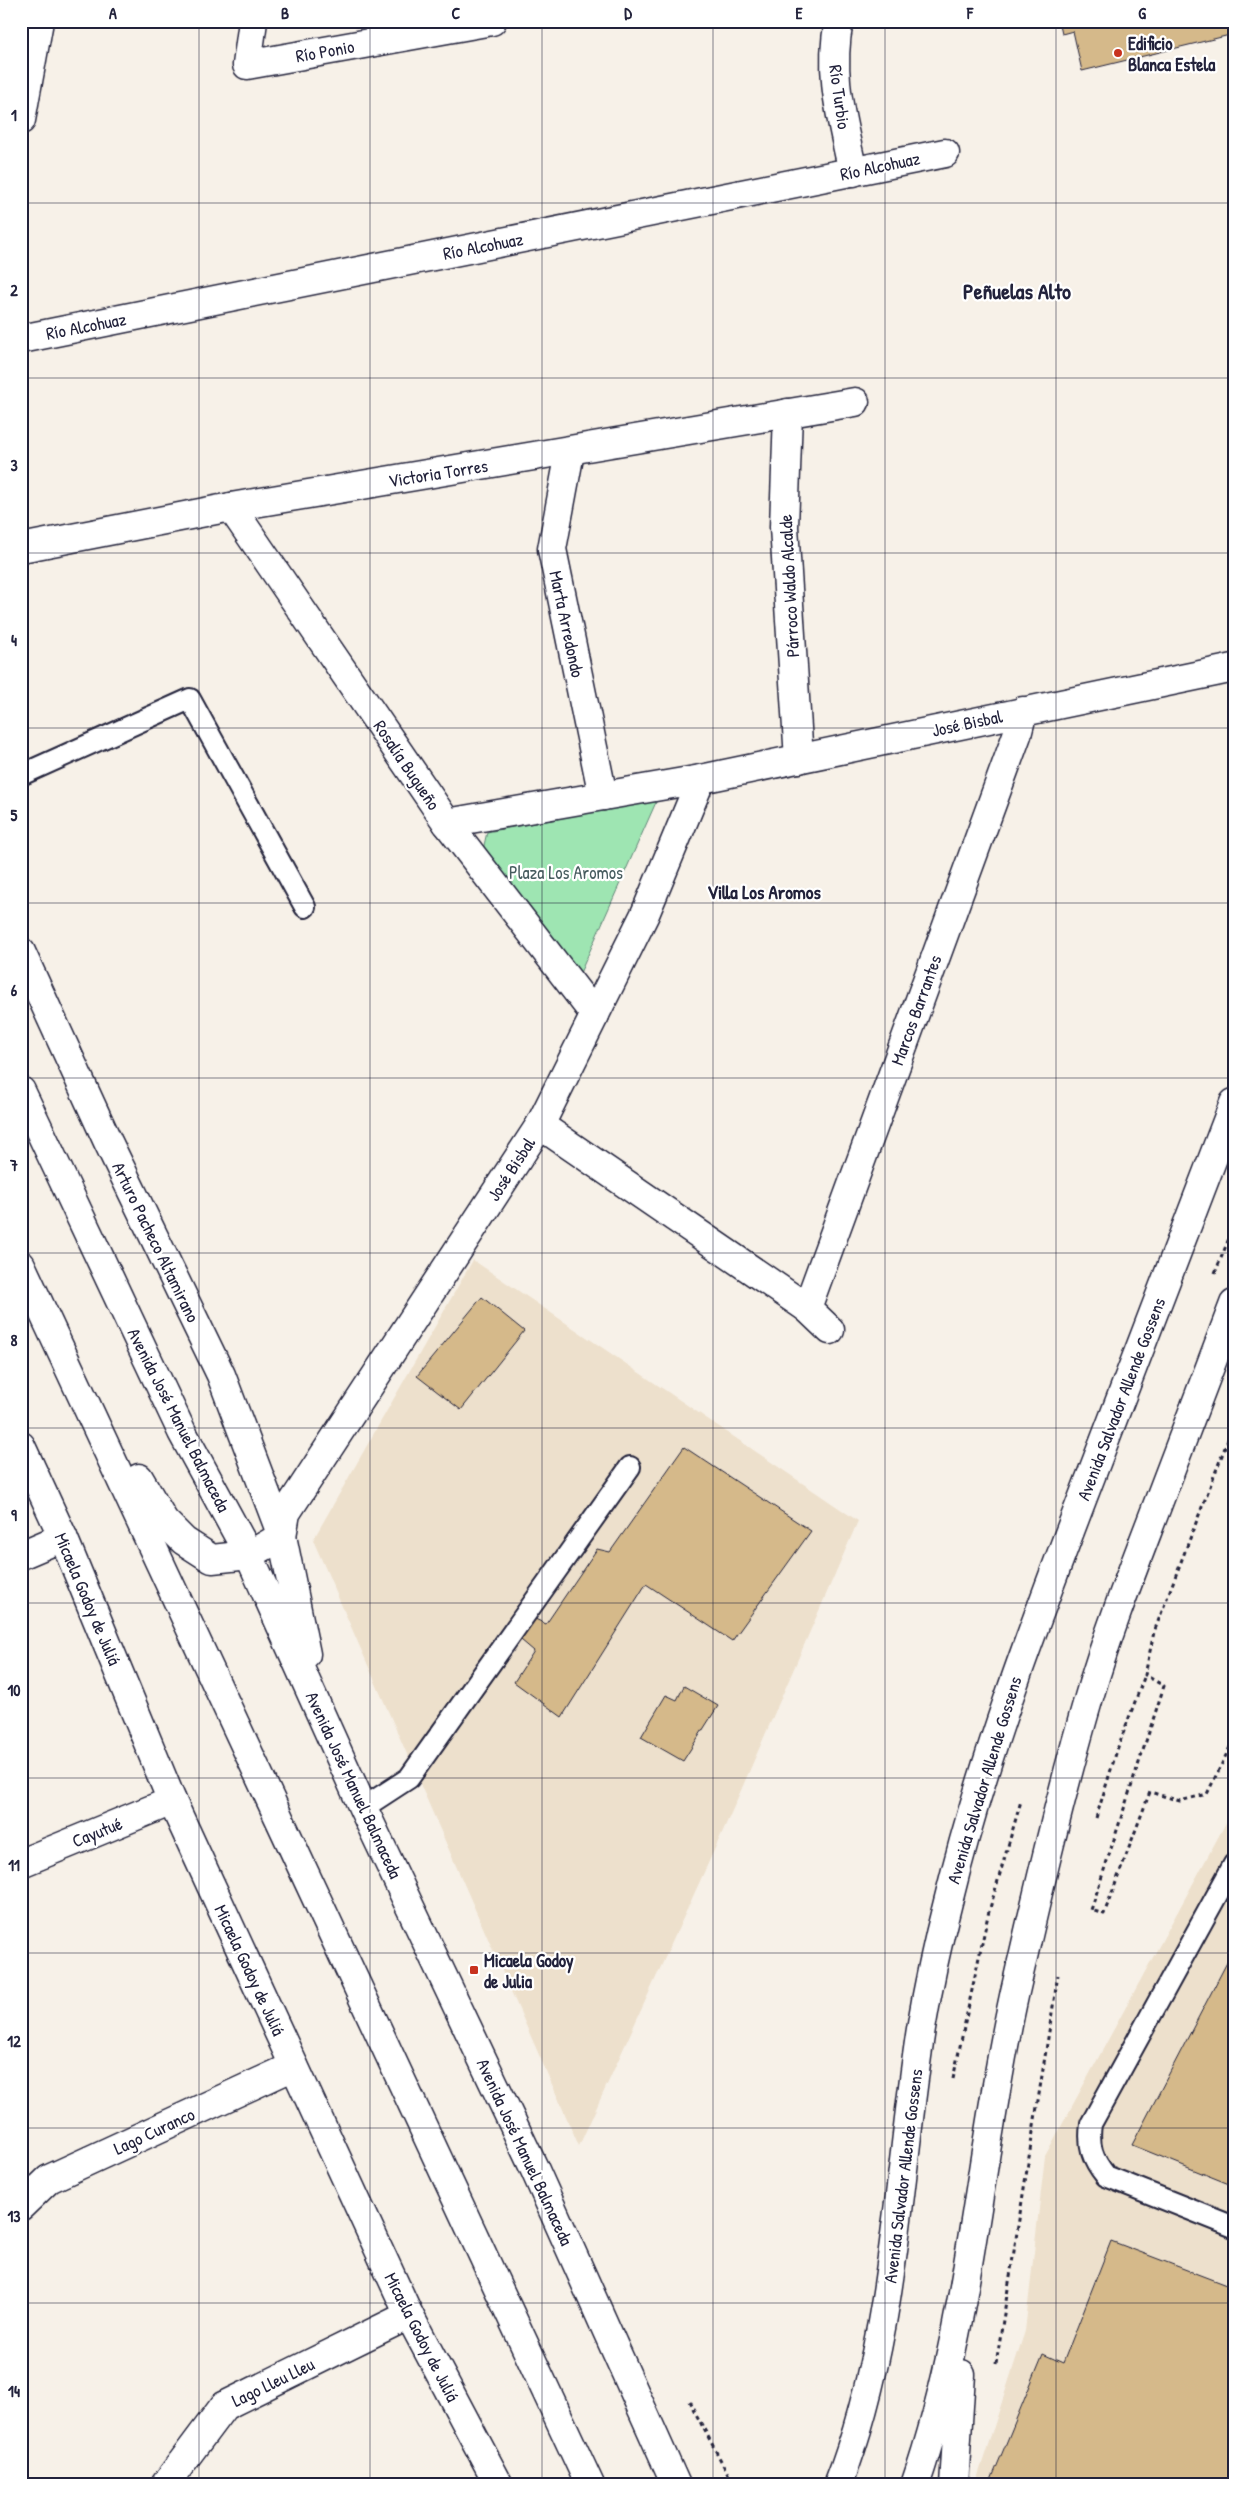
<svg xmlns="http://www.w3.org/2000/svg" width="1255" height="2506" font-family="'Patrick Hand',sans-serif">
<rect width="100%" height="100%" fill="#f7f1e8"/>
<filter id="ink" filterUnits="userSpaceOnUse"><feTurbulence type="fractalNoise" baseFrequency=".02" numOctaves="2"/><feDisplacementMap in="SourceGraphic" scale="10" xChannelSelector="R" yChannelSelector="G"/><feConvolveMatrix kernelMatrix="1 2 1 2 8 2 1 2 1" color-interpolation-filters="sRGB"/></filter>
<g filter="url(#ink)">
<g fill="#ede0cc">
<polygon points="473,1260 858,1521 732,1811 579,2146 313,1540"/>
<polygon points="1234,1808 1234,2485 975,2485 1025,2331 1045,2156"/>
</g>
<polygon fill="#9ee5b2" stroke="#608476" points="657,800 580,973 482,854 487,832"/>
<g fill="#d5b98a" stroke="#22223b">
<polygon points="1059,21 1234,21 1234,34 1082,71 1073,31 1062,34"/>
<polygon points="482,1297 524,1331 461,1410 417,1376"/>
<polygon points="684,1447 811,1531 732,1641 646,1584 562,1717 514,1682 534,1651 521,1640 533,1618 546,1624 597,1549 610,1552"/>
<polygon points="684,1686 718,1706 683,1761 641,1737 666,1695 677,1700"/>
<polygon points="1234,1949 1234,2186 1132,2145"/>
<polygon points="1111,2241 1234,2288 1234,2485 989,2485 1043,2354 1063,2363"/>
</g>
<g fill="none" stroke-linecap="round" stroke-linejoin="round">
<defs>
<g id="lane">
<polyline points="21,775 190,699 305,907"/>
<polyline points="363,1808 409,1778 630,1467"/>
<path d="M1234,1864l-143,260c-3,22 1,35 15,52l128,51"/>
</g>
<g id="street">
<polyline points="253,21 247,65 492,21"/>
<path d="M839,21c-11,54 3,99 14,151"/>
<polyline points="21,120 39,21"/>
<polyline points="21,339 945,153"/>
<polyline points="788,413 784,527 799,759"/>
<polyline points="570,452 552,549 603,796"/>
<polyline points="231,507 447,823 595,1015"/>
<polyline points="21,548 231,507 855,402"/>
<polyline points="447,823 701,779 1234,668"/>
<polyline points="540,1125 807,1308 830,1330"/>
<polyline points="807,1308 1017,735 1023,711"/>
<polyline points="21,1446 63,1537 172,1801 409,2315 499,2485"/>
<polyline points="282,1536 286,1513 540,1125 645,914 701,779"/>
<polyline points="21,1555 63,1537"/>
<polyline points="21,1863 172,1801"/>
<polyline points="21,2206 49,2179 294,2066"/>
<polyline points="165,2485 224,2406 409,2315"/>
</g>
<polyline id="secondary" points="21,952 108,1142 221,1375 282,1536"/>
<g id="primary">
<polyline points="21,1091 182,1432 249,1555 363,1808 534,2168 676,2485"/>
<polyline points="21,1265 590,2485"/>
<polyline points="139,1478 164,1521 184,1541 212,1559 249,1555 282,1536 306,1654"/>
<path d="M838,2485c57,-146 59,-303 83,-456 7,-42 16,-85 27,-127 34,-141 86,-277 138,-413 49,-128 98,-257 148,-386"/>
<path d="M915,2485c55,-158 63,-326 99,-489 23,-100 46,-200 75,-299 19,-65 44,-128 68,-191 26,-67 51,-135 77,-202"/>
<polyline points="954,2485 961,2374"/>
</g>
</defs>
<use href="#lane" stroke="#22223b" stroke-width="24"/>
<use href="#street" stroke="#22223b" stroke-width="31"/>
<use href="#secondary" stroke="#22223b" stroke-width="31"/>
<use href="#primary" stroke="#22223b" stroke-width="31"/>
<g stroke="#22223b" stroke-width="3" stroke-dasharray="4 4" stroke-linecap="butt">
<polyline points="1215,1273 1234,1226"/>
<polyline points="1234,1424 1154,1632 1145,1675 1164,1686 1091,1910 1104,1914 1150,1792 1180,1801 1207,1794 1234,1739"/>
<polyline points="1096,1818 1118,1747 1145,1675"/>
<polyline points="953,2079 988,1915 1021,1801"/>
<polyline points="996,2364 1058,1975"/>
<polyline points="689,2401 734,2485"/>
</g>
<use href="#lane" stroke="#fff" stroke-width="20"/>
<use href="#street" stroke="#fff" stroke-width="28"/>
<use href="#secondary" stroke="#fff" stroke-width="28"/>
<use href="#primary" stroke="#fff" stroke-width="28"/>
</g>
</g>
<path fill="none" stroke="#22223b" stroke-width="1" stroke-opacity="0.55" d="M199,21v2464M370,21v2464M542,21v2464M713,21v2464M885,21v2464M1056,21v2464M21,203h1213M21,378h1213M21,553h1213M21,728h1213M21,903h1213M21,1078h1213M21,1253h1213M21,1428h1213M21,1603h1213M21,1778h1213M21,1953h1213M21,2128h1213M21,2303h1213"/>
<g fill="#c8321e" stroke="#fff" stroke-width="2">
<circle cx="1118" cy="53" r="5"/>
<rect x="469" y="1965" width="10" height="10" rx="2.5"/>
</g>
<g text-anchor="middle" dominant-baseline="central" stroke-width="4.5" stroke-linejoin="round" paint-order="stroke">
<g font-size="18" font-weight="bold" fill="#22223b" stroke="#fff" text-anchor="start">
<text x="1128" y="43">Edificio<tspan x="1128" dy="21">Blanca Estela</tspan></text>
<text x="484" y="1960">Micaela Godoy<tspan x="484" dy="21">de Julia</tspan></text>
</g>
<g font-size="18" fill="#22223b" stroke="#fff">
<text transform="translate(325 51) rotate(-10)">Río Ponio</text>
<text transform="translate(840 97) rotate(82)">Río Turbio</text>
<text transform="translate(880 166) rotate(-12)">Río Alcohuaz</text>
<text transform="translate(483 246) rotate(-11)">Río Alcohuaz</text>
<text transform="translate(86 326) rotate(-11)">Río Alcohuaz</text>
<text transform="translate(438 473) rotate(-9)">Victoria Torres</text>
<text transform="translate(789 586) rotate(-93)">Párroco Waldo Alcalde</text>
<text transform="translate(567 624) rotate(78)">Marta Arredondo</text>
<text transform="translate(967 723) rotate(-12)">José Bisbal</text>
<text transform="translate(407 765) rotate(56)">Rosalía Bugueño</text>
<text transform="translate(916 1010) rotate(-70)">Marcos Barrantes</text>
<text transform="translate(511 1169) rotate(-57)">José Bisbal</text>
<text transform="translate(156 1242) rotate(64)">Arturo Pacheco Altamirano</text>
<text transform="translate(1121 1399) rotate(-69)">Avenida Salvador Allende Gossens</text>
<text transform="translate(179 1420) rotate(63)">Avenida José Manuel Balmaceda</text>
<text transform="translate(88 1599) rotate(67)">Micaela Godoy de Juliá</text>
<text transform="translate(984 1780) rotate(-73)">Avenida Salvador Allende Gossens</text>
<text transform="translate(354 1785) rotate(65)">Avenida José Manuel Balmaceda</text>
<text transform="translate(97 1832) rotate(-22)">Cayutué</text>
<text transform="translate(250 1970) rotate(65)">Micaela Godoy de Juliá</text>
<text transform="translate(154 2131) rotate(-25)">Lago Curanco</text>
<text transform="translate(525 2152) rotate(65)">Avenida José Manuel Balmaceda</text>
<text transform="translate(903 2176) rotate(-83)">Avenida Salvador Allende Gossens</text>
<text transform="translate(422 2337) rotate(63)">Micaela Godoy de Juliá</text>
<text transform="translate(273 2382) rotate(-26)">Lago Lleu Lleu</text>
</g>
<g font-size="18" fill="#475c5f" stroke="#fff">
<text x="566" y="872">Plaza Los Aromos</text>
</g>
<g font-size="19" font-weight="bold" fill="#22223b" stroke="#fff">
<text x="764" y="892">Villa Los Aromos</text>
</g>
<g font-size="22" font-weight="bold" fill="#22223b" stroke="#fff">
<text x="1017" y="291">Peñuelas Alto</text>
</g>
</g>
<rect width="1255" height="2506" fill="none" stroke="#fff" stroke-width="55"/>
<rect x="28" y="28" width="1200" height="2450" fill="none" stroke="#22223b" stroke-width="2"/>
<g font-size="16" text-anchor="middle" font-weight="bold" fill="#22223b">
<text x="113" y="19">A</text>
<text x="285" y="19">B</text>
<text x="456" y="19">C</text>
<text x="628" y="19">D</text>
<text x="799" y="19">E</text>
<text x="970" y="19">F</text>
<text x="1142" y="19">G</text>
<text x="14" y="121">1</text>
<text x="14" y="296">2</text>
<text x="14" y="471">3</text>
<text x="14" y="646">4</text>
<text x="14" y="821">5</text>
<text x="14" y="996">6</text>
<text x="14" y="1171">7</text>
<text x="14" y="1346">8</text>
<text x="14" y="1521">9</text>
<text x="14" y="1696">10</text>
<text x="14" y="1871">11</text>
<text x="14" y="2047">12</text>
<text x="14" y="2222">13</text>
<text x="14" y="2397">14</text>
</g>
</svg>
